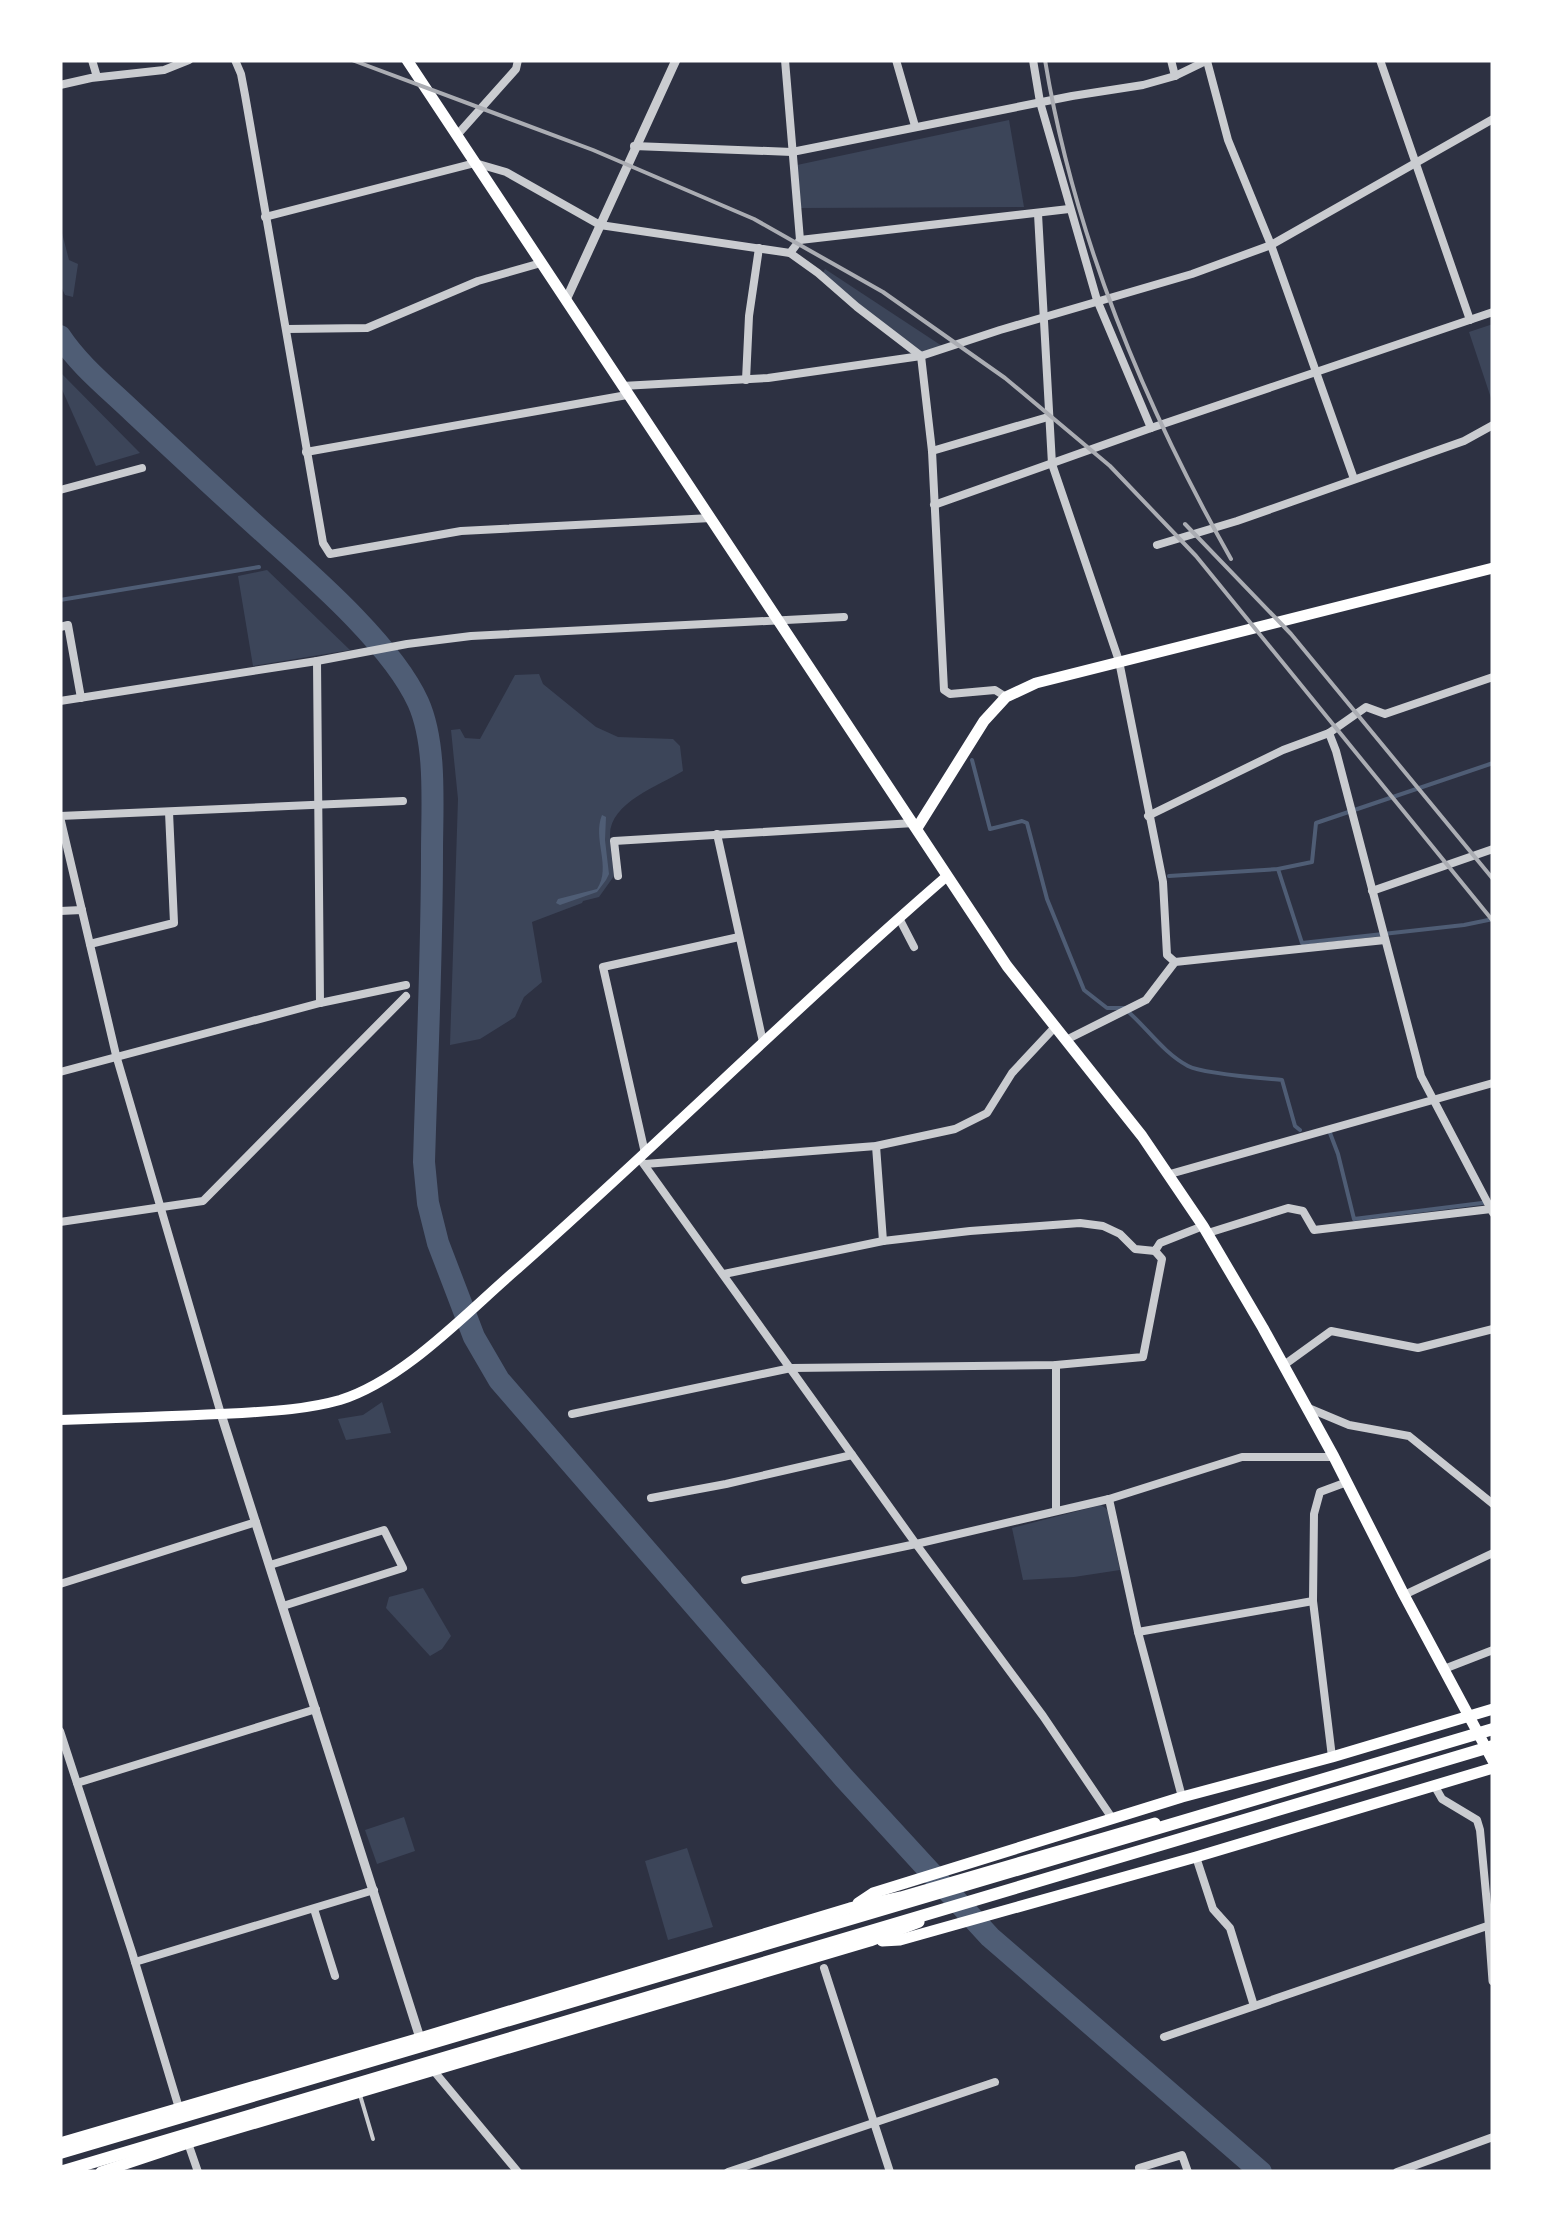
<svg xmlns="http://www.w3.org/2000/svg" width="1553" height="2232" font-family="Barlow,sans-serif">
<rect width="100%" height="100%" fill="#2d3142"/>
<g fill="#3c4559">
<polygon points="1009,120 1024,207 801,208 797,165"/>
<polygon points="60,212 62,233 69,260 78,264 73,297 65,295 60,284"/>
<polygon points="825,269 942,346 922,354 858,304 823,273"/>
<polygon points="1493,324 1493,404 1469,332"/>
<polygon points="60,372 140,453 96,466 60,385"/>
<polygon points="267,570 350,650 253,666 238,576"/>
<path d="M539,674l4,10 53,43 22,10 55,2 7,7 3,25c-25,15 -74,32 -73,65 0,13 3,27 4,40l-15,21 -16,4 -1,2 -50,19 10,60 -18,15 -9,20 -35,22 -30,6 8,-246 -7,-69 9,-1 5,9 15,1 35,-64z"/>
<polygon points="382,1402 391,1433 346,1440 338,1419 363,1415"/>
<polygon points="1101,1505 1107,1509 1120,1570 1074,1577 1023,1580 1012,1528"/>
<polygon points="423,1588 451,1636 442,1649 430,1656 386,1608 389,1597"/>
<polygon points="404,1817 415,1851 377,1864 365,1830"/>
<polygon points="687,1848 713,1927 668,1940 645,1861"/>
</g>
<path fill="#4f5d75" d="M602,815l4,2 -1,23 4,34 -3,6 -9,12 -37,13 -4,-2 2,-4 39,-10c15,-22 -5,-50 5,-74z"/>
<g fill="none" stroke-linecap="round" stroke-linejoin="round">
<g stroke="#4f5d75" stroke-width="4">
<polyline points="273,552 285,551"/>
<polyline points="60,600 259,567"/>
<path d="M972,760l18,69 32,-8 5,2 20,76 37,91 23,18h17c22,18 38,44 64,58 15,8 73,12 94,14l13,46 5,4"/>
<polyline points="1278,869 1302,943 1464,925 1493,919"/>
<polyline points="1169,876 1278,869 1312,862 1316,823 1493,763"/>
<polyline points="1330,1133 1338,1154 1354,1219 1490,1202 1493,1205"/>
</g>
<path stroke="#4f5d75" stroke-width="22" d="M60,336c19,29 48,52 73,76 46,43 92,86 139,128 46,41 121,107 146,162 19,42 14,105 14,150 0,103 -5,207 -8,310l4,41 10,40 36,94 25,43 345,398 146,159 271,235"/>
<polyline stroke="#caccd0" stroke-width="4" points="360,2095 373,2139"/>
<g stroke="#caccd0" stroke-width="8">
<polyline points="92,60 97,77"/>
<polyline points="235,60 241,74 245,95 323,543 330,554 461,531 711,518"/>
<polyline points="785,60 800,240"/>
<polyline points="896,60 915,126"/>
<polyline points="1033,60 1040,102 1097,300 1151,428"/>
<polyline points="1171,60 1175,76"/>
<polyline points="1380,60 1470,320"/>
<polyline points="1207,61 1228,140 1271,245 1354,479"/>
<polyline points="60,85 91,78 164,70 189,60"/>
<polyline points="458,134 516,69 518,60"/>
<polyline points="634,146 792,152 1072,96 1143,85 1175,76 1208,60"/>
<polyline points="1038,214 1052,464 1119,661 1163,882 1167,955 1175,962"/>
<polyline points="265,217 475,163 506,172 600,225 790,253 800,240 1069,209"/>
<polyline points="790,253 818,273 857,307 921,356 932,451 944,690 950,694 995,690 1006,697"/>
<polyline points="287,329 367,328 478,281 541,263"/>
<polyline points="746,380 749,316 759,248"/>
<polyline points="622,386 768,378 921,356 1000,330 1192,274 1271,245 1493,119"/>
<polyline points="932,451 1048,417"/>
<polyline points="306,452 627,395"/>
<polyline points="60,490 142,468"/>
<polyline points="934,505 1151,428 1493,312"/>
<polyline points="1157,545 1237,521 1464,441 1493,425"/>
<polyline points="60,627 68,625 81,698"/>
<polyline points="317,661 320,1003"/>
<polyline points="60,701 317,661 407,644 471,636 844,617"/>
<polyline points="1329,733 1336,751 1421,1076 1493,1213"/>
<polyline points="60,816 403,801"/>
<polyline points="1148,816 1283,750 1329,733 1366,707 1385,714 1493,677"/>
<polyline points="60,817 116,1055 221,1414"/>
<polyline points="717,834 763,1042"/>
<polyline points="618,876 614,841 914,823"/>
<polyline points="1372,891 1493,849"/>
<polyline points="60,911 82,910"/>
<polyline points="899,918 914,947"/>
<polyline points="90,944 174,923 169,812"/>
<polyline points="1066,1040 1146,1000 1175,962 1385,940"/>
<polyline points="60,1072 320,1003 406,985"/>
<polyline points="876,1146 883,1241"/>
<polyline points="645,1153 603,967 739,937"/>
<polyline points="640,1159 916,1544 1043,1716 1112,1818"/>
<polyline points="645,1164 876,1146 955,1129 987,1113 1012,1073 1054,1028"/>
<polyline points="1170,1174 1493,1083"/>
<polyline points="60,1222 203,1201 406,996"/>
<polyline points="1208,1233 1288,1208 1303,1211 1314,1230 1491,1209"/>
<polyline points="724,1274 883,1241 970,1231 1080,1223 1103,1226 1120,1234 1135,1249 1155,1251 1160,1243 1203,1226"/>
<polyline points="1284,1365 1331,1331 1418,1348 1493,1329"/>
<polyline points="1306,1407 1349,1425 1409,1436 1493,1504"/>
<polyline points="572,1414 791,1368 1056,1365 1143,1357 1162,1259 1155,1251"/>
<polyline points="651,1498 726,1484 852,1455"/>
<polyline points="1109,1499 1138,1632 1313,1601"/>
<polyline points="1056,1510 1056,1365"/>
<polyline points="270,1565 384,1530 403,1568 283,1606"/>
<polyline points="745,1580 916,1544 1109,1499 1242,1457 1334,1457"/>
<polyline points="60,1584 256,1522"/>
<polyline points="1404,1595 1493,1553"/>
<polyline points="1138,1632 1182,1797"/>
<polyline points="1444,1669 1493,1650"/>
<polyline points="60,1731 132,1952 179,2108"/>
<polyline points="1332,1757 1313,1601 1314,1514 1320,1492 1347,1482"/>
<polyline points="77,1783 316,1709"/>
<polyline points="1434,1785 1442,1799 1477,1820 1480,1830 1489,1926"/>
<polyline points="1196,1857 1213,1909 1230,1928 1254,2006"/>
<polyline points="314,1909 335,1976"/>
<polyline points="135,1962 374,1890"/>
<polyline points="824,1968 890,2172"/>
<polyline points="1164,2037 1493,1924"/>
<polyline points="433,2070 518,2172"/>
<polyline points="188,2143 198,2172"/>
<polyline points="728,2172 995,2082"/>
<polyline points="1140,2172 1139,2168 1182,2155 1188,2172"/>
<polyline points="1397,2172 1493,2137"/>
</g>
<g stroke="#caccd0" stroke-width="9">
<polyline points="566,300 676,60"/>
<polyline points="221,1414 420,2038"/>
<polyline points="1489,1926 1493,1981"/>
</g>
<path stroke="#fff" stroke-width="10" d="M60,1420c61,-2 121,-4 182,-7 33,-2 66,-4 98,-13 64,-20 126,-87 176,-130 146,-129 284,-267 431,-394"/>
<g stroke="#fff" stroke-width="11">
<polyline points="407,60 1007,966 1142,1136 1203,1226 1263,1328 1334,1457 1404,1595 1493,1761"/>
<polyline points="917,828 984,721 1006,697 1036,683 1493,568"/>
</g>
<g stroke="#fff" stroke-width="11">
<polyline points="858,1903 873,1893 1182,1797 1332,1757 1493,1709"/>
<polyline points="882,1941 900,1940 1196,1857 1493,1768"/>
<polyline points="60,2143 420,2038 850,1908 901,1897 1155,1823"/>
<polyline points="101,2172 188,2143 870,1941 919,1922"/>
</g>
<g stroke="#fff" stroke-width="12">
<polyline points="60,2153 1493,1729"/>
<polyline points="60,2172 1493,1746"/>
</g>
<g stroke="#abadb3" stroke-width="4">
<polyline points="352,60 593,150 754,219 883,292 1005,378 1110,466 1196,556 1493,921"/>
<path d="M1045,60c29,176 99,345 186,499"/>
<polyline points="1185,524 1291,634 1493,879"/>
</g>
</g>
<rect width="1553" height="2232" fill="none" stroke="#ffffff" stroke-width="125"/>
</svg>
